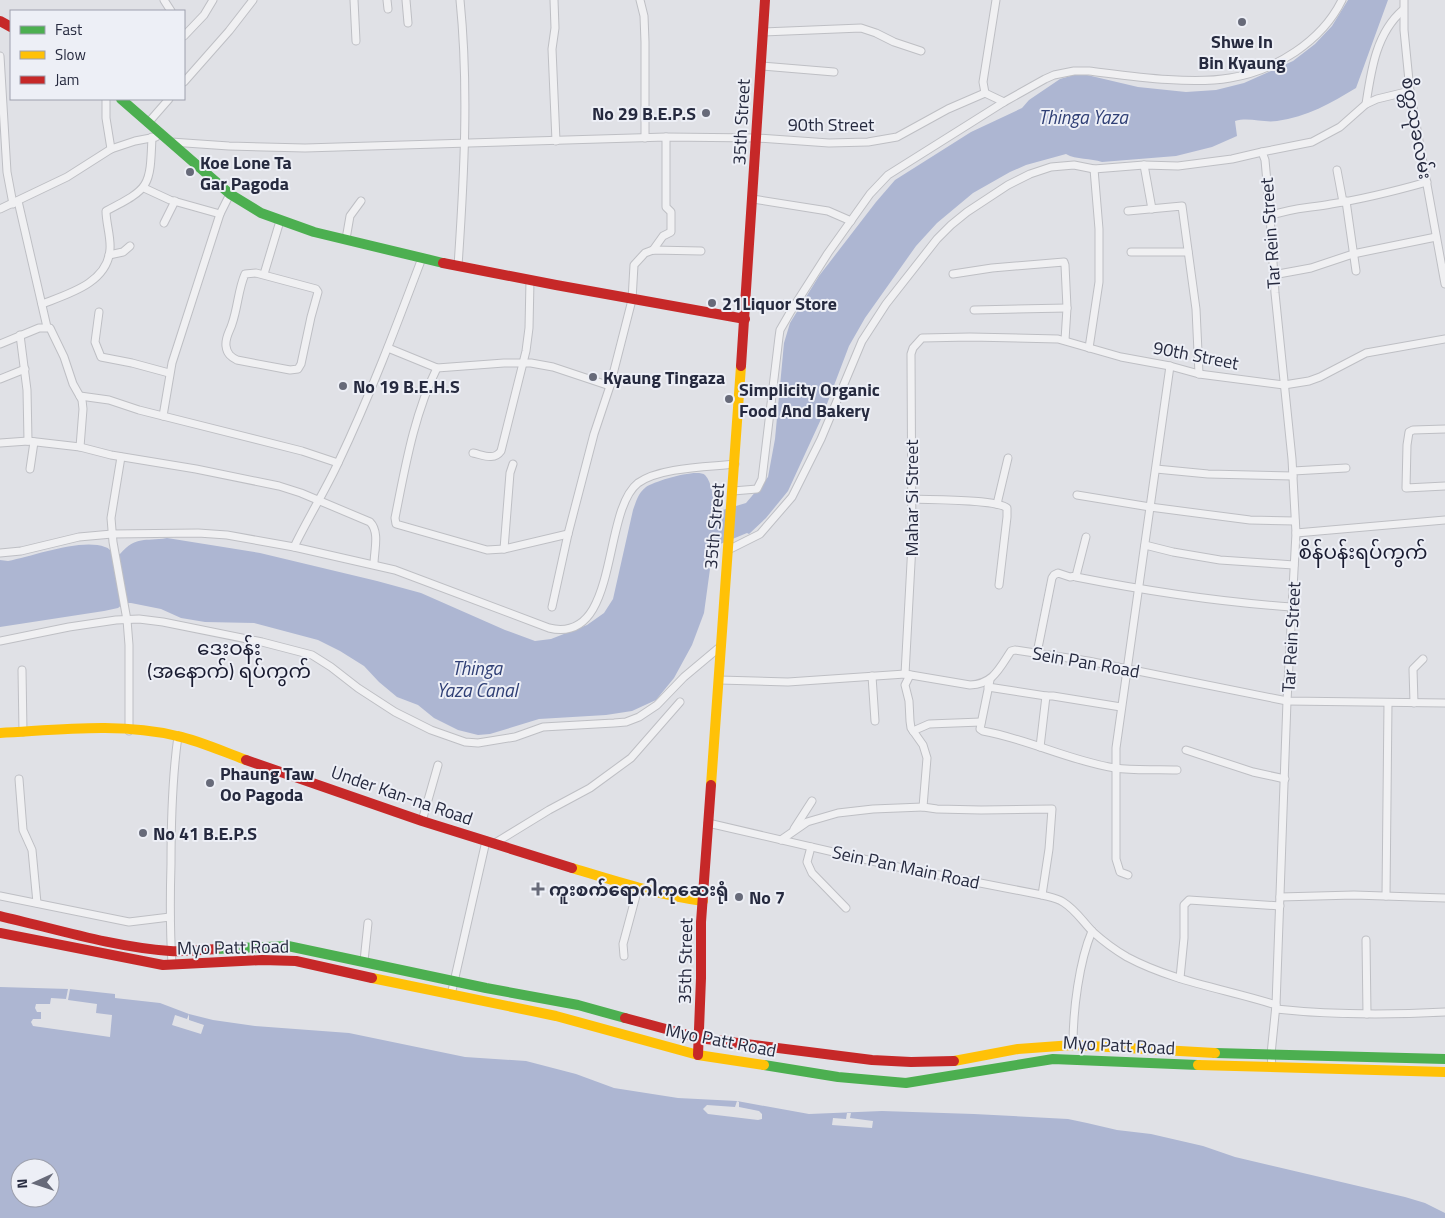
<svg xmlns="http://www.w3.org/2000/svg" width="1445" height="1218" font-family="'Titillium Web','Noto Sans Myanmar',sans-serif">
<rect width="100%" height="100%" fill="#e0e1e6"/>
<g fill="#adb6d2" fill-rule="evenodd">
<path d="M1348,0h40l-32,88c-25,15 -49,29 -79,33 -14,2 -28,-4 -42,0l2,15 -25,11 -36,9 -74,6c-11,-4 -26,-2 -36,-8l-40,11 -16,7 -37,21 -36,30 -21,23 -51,72 -16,28 -27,71 -34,74 -22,27 -17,16 -2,-1 -34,14 -9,66 -12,32 -18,33 -18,22 -24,11 -26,4 -67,4 -49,15 -12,1 -20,-5 -24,-12 -16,-13 -21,-8 -18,-15 -15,-16 -24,-15 -22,-11 -64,-17 -49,-1 -24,-4 -20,-9 -30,-6h-7l-6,5 -14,3 -104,16v-67l8,1c26,-5 73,-23 97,-14 4,1 6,4 8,7h7c17,-19 24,-12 47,-16l93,15 117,28 44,12 84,37 30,11 16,-2 36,-14 17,-12 9,-14 20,-89c3,-8 5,-17 13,-23 9,-6 51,-19 59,-12 8,8 8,27 11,37l30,-9 22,-26 7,-38 9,-96 6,-20 29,-47 57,-74 19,-22 76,-48 51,-24 7,-8 31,-21 14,-4h13l51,12 48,5 30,-2 28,-7 49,-22 22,-17 17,-18z"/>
<path d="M0,987l69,2 46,5v4l45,5 29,11 24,6 42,6 94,7 116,24 61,4 50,13 38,14 64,10 59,3 72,13 73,-3 92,3 94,5 19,4 30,7 34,4 52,12 32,11 170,40 20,6 20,10v5h-1445zM20,1168h30v30h-30z"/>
</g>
<g fill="#e0e1e6">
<polygon points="68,989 70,989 68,1000 97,1004 96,1013 112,1015 110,1037 33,1026 31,1022 33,1019 41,1019 41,1012 37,1012 35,1008 36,1004 50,1004 51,998 66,999"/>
<polygon points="189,1014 189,1020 204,1025 201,1034 172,1025 175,1015 187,1019"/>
<polygon points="737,1101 739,1102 739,1107 759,1111 762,1114 762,1119 758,1120 708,1114 703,1109 707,1105 735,1107"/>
<polygon points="847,1113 851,1113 850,1118 873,1121 872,1128 832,1125 833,1118 846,1119"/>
</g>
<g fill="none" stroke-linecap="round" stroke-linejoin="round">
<defs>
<g id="street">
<polyline points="164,0 171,11"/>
<polyline points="354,0 356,41"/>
<polyline points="387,0 388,9"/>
<polyline points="406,0 408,23"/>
<polyline points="554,0 555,28 552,49 556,141"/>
<polyline points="640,0 644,16 645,42 645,138"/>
<polyline points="1404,0 1404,30 1410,91 1445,284"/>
<polyline points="763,32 861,28 876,33 894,42 921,51"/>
<polyline points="184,36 204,15 213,0"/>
<polyline points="0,56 7,172 13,204"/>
<polyline points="761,66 834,72"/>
<polyline points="184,82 229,31 253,0"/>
<polyline points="985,93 983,82 996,0"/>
<polyline points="985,93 1004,102"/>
<polyline points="106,99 106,118 111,149"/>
<path d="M1366,104c5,-33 10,-71 37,-94"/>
<polyline points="148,123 169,99"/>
<polyline points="171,142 229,146 305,148 666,137 757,138 829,143 868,142 897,137 948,109 985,93"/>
<polyline points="1144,165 1152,209"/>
<polyline points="1337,170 1343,202"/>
<polyline points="144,188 170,200 220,214"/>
<polyline points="753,199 828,211 851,221"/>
<polyline points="18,201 47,327"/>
<polyline points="1346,201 1356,271"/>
<polyline points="0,209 67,177 111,149 135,141 156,137"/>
<polyline points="1128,211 1182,206 1196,309 1199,374"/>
<path d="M1270,216c20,-8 40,-8 61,-12 33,-5 64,-13 96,-22"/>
<polyline points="164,223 175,201"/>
<polyline points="346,239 350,216 361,201"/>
<polyline points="653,250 663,236 671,232 671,212 666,207 666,137"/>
<polyline points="1131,252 1188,252"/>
<polyline points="109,255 123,252 130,246"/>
<path d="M458,266c6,-88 11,-177 2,-266"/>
<path d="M256,273l60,16 2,3 -7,25 -10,47 -3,5 -8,1 -53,-10c-6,-3 -10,-6 -11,-14 -1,-9 4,-15 6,-22 6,-17 6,-34 13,-50z"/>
<polyline points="264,274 280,221"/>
<polyline points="953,274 992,268 1064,262 1065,265 1067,308 1065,340"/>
<polyline points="1273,275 1311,268 1353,254 1436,237"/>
<path d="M42,304c26,-10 66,-21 68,-55 1,-12 -4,-26 -4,-38 44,-23 44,-23 46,-74"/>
<polyline points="974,310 1067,308"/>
<polyline points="99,312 95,342 101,357 132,363 169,373"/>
<polyline points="20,335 27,390 28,441"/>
<polyline points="0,344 39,328 50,328 64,357 73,384 82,400 83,409 80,447"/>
<polyline points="388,348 437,368 504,363 531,363 553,367 610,386"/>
<polyline points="1089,348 1099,282 1099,229 1094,169"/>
<path d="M437,368c-23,46 -32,100 -42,150l1,6 91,26 17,-1 6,-76 3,-9"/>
<polyline points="0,379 25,369"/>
<polyline points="80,396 109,400 139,410 302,451 338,463"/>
<polyline points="163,416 172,363 220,214 230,194"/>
<polyline points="1445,429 1413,430 1409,432 1407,445 1406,488 1445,486"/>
<path d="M0,443l28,-2 52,6 31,8 85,14 83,17 22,7 69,29c10,10 4,29 4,42"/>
<path d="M473,453c10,2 21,8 28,-2l25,-100 3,-23 1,-48"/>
<polyline points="121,457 111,518 113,542 127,620 129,645 129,731"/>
<polyline points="30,469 34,442"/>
<polyline points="1156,469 1208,474 1293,476"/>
<polyline points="1293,471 1346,468"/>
<path d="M733,491l24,-2 5,-10 17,-142 1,-7 11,-19 37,-58 42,-59 18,-19 116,-73 41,-23 9,-4 20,-4h15c41,5 101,14 141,7 45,-7 92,-37 112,-78"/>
<polyline points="1077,495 1150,507 1250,520 1295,521"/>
<path d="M912,499c17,1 84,0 95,9v9l-8,68"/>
<polyline points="997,504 1008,458"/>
<polyline points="1296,533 1445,520"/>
<polyline points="1145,545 1173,552 1220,560 1294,565"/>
<path d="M294,547c14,-29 31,-56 44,-84 32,-67 58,-136 84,-205"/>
<polyline points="504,549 568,534"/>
<polyline points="728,550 760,534 792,497 821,439 862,341 886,304 937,239 951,225 967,212 1008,185 1030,174 1051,167 1074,165 1094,169 1144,165 1178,166 1232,159 1262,152"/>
<path d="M0,553l21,-2 58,-14 33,-3 86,-1 29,2 67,12 101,23 154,58c71,17 52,-116 89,-145 22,-16 71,-16 97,-19"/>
<path d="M1076,577c71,14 143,25 216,30"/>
<polyline points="552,607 568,534 594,434 610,386 632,300 634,265 645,253 653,250 701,251"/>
<polyline points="0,641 69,627 116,620 139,619 163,622 262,642 312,655 331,667 358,688 395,712 431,730 465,742 478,743 515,737 543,727 614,723 626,722 639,717 657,705 684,677 721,646"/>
<polyline points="1037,653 1052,578 1054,575 1058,573 1070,577 1076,576 1086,537"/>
<polyline points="22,670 23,732"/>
<polyline points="905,674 912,544 911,354 913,348 922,338 970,337 1058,339 1121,357 1170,366 1199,374 1284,385 1309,381 1320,377 1366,353 1445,339"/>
<polyline points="910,675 905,685 909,701 910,721 911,728 923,745 927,758 923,807 937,809 981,810 1052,809 1049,849 1042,895"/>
<polyline points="872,676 875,721"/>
<path d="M719,680l69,2 117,-8 65,11c23,-1 29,-16 41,-34l4,-1 73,11 199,40 158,2"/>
<path d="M990,680l-10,49 3,2c45,8 87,30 132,37 20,3 42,1 62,2"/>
<polyline points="988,687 1046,696"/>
<polyline points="1414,703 1413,669 1423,659"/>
<polyline points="913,731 929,724 981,722"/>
<polyline points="1040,747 1046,696 1053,696 1121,707"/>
<polyline points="1186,750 1253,772 1285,779"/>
<polyline points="19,779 23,830 32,850 37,903"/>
<polyline points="422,821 438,765"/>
<path d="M708,823l190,44 144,28c7,2 15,3 21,7 13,8 20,20 30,30 10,9 22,18 34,25 47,25 99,32 149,48"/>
<polyline points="794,829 812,801"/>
<polyline points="781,840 807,822 838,813 873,809 923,807"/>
<polyline points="495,843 549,810 590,788 631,758 680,702"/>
<polyline points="811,847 807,862 812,873 846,908"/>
<polyline points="1128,875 1120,872 1116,859 1116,748 1170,366"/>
<polyline points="0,896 129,922 170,917"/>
<polyline points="1386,896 1388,703"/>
<polyline points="1280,897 1354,895 1445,898"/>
<polyline points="1366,940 1367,1014"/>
<polyline points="624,956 623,944 638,888"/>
<polyline points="364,961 368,923"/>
<path d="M172,964c-2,-33 -2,-67 -1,-100 0,-43 1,-85 7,-128"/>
<polyline points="1180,978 1184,938 1184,905 1189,900 1280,906"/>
<polyline points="451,995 486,841"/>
<path d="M1276,1009c56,6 113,6 169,3"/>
<path d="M1073,1045c0,-35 6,-83 19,-114"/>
<polyline points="1272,1067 1271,1054 1276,1005 1287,701 1296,533 1292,459 1275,293 1270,216 1265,160 1262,152 1312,142 1340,127 1366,104 1377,99 1410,91"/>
</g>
</defs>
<use href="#street" stroke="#bebfc4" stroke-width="9"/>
<use href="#street" stroke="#f0f0f2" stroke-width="7"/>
<g stroke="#4caf50" stroke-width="10">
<polyline points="121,99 230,194 261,213 314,232 443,263"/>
<polyline points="216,949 288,946 486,988 578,1005 625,1018"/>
<polyline points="1215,1053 1445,1059"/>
<polyline points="764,1065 838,1077 906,1083 1053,1059 1198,1065"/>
</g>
<g stroke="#ffc107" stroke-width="10">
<path d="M0,733c58,-3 120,-11 177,3 23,5 47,16 69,24"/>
<polyline points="711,785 741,366"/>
<path d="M572,868c43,13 86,27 131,33"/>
<polyline points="372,978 556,1016 698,1055 764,1065"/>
<polyline points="954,1061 1018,1049 1073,1045 1215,1053"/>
<polyline points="1198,1065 1445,1072"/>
</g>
<g stroke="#c62828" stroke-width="10">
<polyline points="0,21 11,27"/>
<polyline points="443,263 556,285 745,319"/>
<polyline points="741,366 765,0"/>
<polyline points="246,760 422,821 572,868"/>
<path d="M0,916c56,13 113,31 170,35 15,1 31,-1 46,-2"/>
<polyline points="0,933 163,965 262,960 296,961 372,978"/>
<polyline points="625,1018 699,1038 872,1060 911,1062 954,1061"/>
<polyline points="698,1055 701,978 701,922 711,785"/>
</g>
</g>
<g fill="#676a79" stroke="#edeff6" stroke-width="2">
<circle cx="1242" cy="22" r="5"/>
<circle cx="706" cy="113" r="5"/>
<circle cx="190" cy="172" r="5"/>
<circle cx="712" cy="303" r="5"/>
<circle cx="593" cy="377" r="5"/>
<circle cx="343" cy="386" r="5"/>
<circle cx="729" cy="399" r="5"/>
<circle cx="210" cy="783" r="5"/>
<circle cx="143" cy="833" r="5"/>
<path d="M535.5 881.5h5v5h5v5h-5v5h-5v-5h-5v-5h5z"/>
<circle cx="739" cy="897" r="5"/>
</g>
<g text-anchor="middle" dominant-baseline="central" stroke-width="4" stroke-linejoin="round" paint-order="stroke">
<g font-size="18" font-weight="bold" fill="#262a3f" stroke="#edeff6" text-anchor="start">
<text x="1242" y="41" text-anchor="middle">Shwe In<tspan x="1242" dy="21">Bin Kyaung</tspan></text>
<text x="696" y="113" text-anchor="end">No 29 B.E.P.S</text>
<text x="200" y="162">Koe Lone Ta<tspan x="200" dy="21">Gar Pagoda</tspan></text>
<text x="722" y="303">21Liquor Store</text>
<text x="603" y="377">Kyaung Tingaza</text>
<text x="353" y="386">No 19 B.E.H.S</text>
<text x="739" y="389">Simplicity Organic<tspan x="739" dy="21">Food And Bakery</tspan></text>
<text x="220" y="773">Phaung Taw<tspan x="220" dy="21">Oo Pagoda</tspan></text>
<text x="153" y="833">No 41 B.E.P.S</text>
<text x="549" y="889">ကူးစက်ရောဂါကုဆေးရုံ</text>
<text x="749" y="897">No 7</text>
</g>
<g font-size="18" fill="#262a3f" stroke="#edeff6">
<text transform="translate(741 122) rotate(-87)">35th Street</text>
<text x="831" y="124">90th Street</text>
<text transform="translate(1417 128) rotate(80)">စိတ္တသုခလမ်း</text>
<text transform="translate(1270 233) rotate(-94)">Tar Rein Street</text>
<text transform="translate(1196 355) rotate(11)">90th Street</text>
<text transform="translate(911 498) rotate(-90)">Mahar Si Street</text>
<text transform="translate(714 526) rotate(-85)">35th Street</text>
<text transform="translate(1291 637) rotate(-87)">Tar Rein Street</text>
<text transform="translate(1086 662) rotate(10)">Sein Pan Road</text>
<text transform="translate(402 795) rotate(19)">Under Kan-na Road</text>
<text transform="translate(906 867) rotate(12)">Sein Pan Main Road</text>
<text transform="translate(233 947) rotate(-1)">Myo Patt Road</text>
<text transform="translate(685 961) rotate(-89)">35th Street</text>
<text transform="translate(721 1040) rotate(11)">Myo Patt Road</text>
<text transform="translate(1119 1045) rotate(3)">Myo Patt Road</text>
</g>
<g font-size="19" font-style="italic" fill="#2f3f75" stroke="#edeff6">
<text x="1083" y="116">Thinga Yaza</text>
<text x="477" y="667">Thinga<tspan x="477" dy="22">Yaza Canal</tspan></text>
</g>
<g font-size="20" fill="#191b30" stroke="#edeff6">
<text x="1363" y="551">စိန်ပန်းရပ်ကွက်</text>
<text x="229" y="647">ဒေးဝန်း<tspan x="229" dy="23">(အနောက်) ရပ်ကွက်</tspan></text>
</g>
</g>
<rect x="10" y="10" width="175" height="90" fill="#edeff6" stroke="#9da0ad"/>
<rect x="20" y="26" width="25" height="8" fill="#4caf50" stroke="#9da0ad"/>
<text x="55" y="35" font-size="15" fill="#262a3f">Fast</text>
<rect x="20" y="51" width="25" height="8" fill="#ffc107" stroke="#9da0ad"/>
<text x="55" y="60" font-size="15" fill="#262a3f">Slow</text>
<rect x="20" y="76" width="25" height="8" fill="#c62828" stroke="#9da0ad"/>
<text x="55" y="85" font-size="15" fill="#262a3f">Jam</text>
<g transform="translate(35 1183) rotate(267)"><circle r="24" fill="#edeff6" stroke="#9da0ad"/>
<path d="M0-4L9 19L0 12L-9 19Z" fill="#676a79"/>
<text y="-8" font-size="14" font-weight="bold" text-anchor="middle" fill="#262a3f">N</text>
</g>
</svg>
